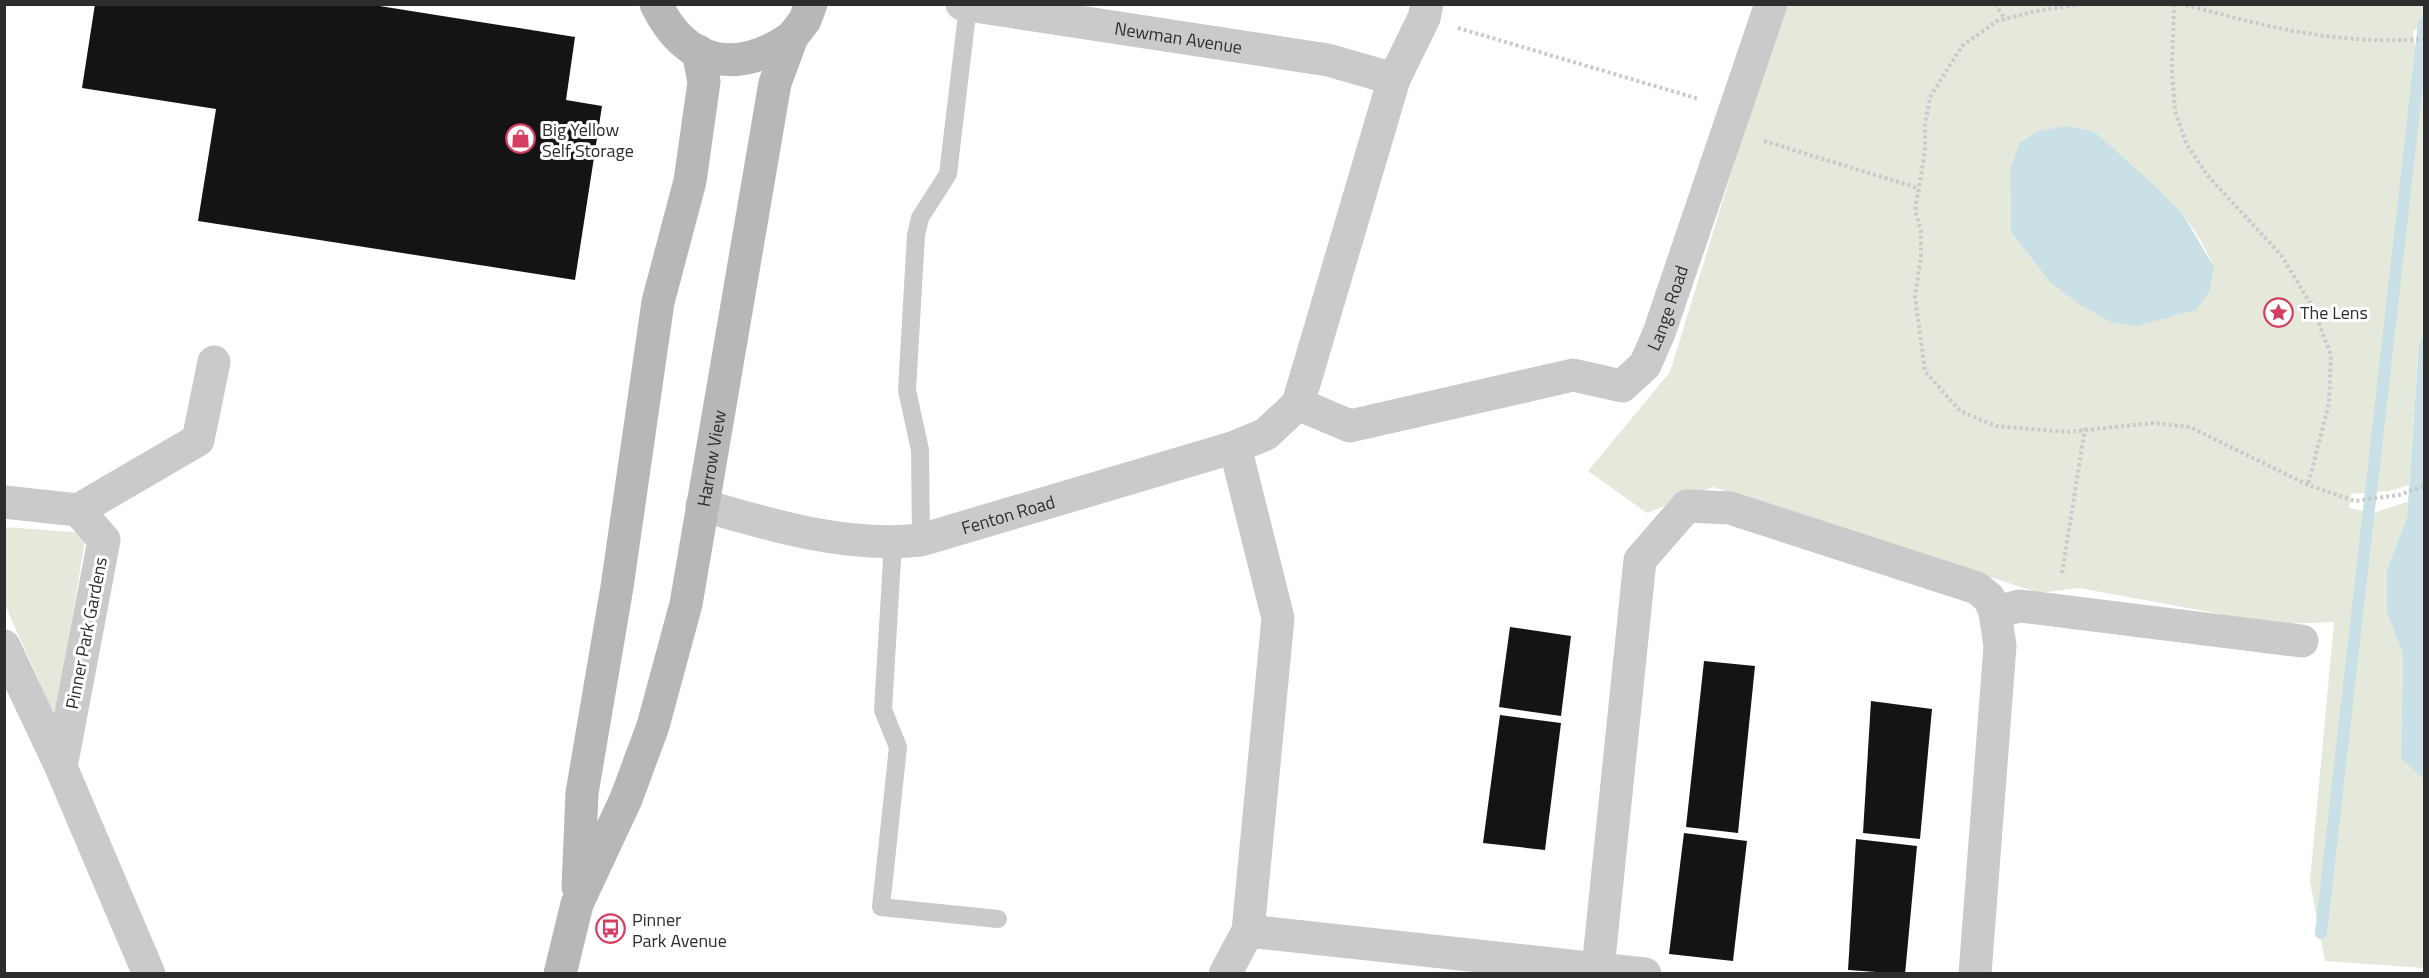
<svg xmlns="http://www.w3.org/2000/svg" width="2429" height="978" font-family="'Titillium Web',sans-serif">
<rect width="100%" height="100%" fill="#fff"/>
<g fill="#e5e9db" fill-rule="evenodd">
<path d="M1783,5h641v24l-11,1 2,19 9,-1v286l-5,10 -10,141 -20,6 -38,3 -2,14 25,5 35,-12 -2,17 -20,51v44l16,41 -2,104 23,22v188l-99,-7 -15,-79 24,-260 -59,2 -196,-36 -40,5 -326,-106 -66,26 -59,-42 82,-99zM2095,132l87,81 18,26 14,28 -165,14 -38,-49 -1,-61z"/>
<polygon points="4,527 86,533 56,719 5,605"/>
</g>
<g fill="#c9e0e7">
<polygon points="2068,126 2095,132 2156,187 2182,213 2214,267 2210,290 2196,310 2136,326 2111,322 2079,304 2049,281 2011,232 2010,171 2019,144 2038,131"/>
<polygon points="2424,334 2424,780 2401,758 2403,654 2387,613 2387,569 2407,518 2419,344"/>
</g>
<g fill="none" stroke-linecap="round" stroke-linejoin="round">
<polyline stroke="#c9e0e7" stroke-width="12" points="2321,933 2424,23"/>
</g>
<g fill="#141414">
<polygon points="95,4 367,4 575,37 566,100 602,106 575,280 198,221 216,109 82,88"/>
<polygon points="1510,627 1571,636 1561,716 1499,707"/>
<polygon points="1704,661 1755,666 1738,833 1686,827"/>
<polygon points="1871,701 1932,709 1920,839 1863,833"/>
<polygon points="1500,715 1561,723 1545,850 1483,843"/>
<polygon points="1684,833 1747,841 1733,961 1669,954"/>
<polygon points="1856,839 1917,846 1905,974 1848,970"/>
</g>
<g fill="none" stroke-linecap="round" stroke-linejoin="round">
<g stroke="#cacaca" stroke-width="4" stroke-dasharray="3 3" stroke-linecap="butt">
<polyline points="1995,4 2005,19"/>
<polyline points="2081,4 2036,11 1997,21 1962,46 1930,97 1925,124 1925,151 1915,211 1921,230 1921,256 1915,297 1925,371 1960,411 1996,426 2067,432 2152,423 2190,427 2308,485 2355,501 2399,495 2424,486"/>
<polyline points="2174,4 2172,70 2175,111 2187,145 2208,176 2281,255 2312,306 2331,355 2329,403 2308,485"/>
<path d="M2180,4c28,6 56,15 85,21 52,12 106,18 159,14"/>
<polyline points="1458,28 1699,99"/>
<polyline points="1764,141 1918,188"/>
<polyline points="2062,573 2085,428"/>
</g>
<g stroke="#cacaca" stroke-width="18">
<polyline points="921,540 920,450 907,390 916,235 920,218 948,174 968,6"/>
<polyline points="893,543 883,710 898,747 881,907 998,919"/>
</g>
<g stroke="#cacaca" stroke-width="33">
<path id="s1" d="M962,4l366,56 66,19"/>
<path id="s2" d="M1298,404l52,22 223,-51 49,11 23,-21 14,-32 112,-329"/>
<polyline points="1298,404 1394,79 1424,18 1427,4"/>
<polyline points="1235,447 1278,618 1248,931 1598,969 1640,560 1687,506 1730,508 1977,588 1989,598 1995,612 2020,606 2302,641"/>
<polyline points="4,502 78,510 104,540 61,767"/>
<path id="s3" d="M702,505c70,21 146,43 219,35l314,-93 31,-13 32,-30"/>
<polyline points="78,510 198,440 214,362"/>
<polyline points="4,646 61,767 149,974"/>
<polyline points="1598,969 1645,974"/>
<polyline points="1225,974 1248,931"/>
<polyline points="1975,974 2000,646 1995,612"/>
</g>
<g stroke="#b7b7b7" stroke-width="33">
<path d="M656,4c30,62 81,71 136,33"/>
<polyline points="578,887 582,793 617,587 658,302 690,181 704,82 698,51"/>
<path id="s4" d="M560,974l17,-70 49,-105 27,-73 33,-122 89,-521 17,-46 13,-17 6,-16"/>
</g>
</g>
<defs>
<symbol id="shop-ring" viewBox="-11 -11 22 22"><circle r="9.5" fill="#fff" stroke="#d43e60" stroke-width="1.5"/><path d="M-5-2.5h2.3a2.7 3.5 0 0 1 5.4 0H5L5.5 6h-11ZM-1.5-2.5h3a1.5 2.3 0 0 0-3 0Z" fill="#d43e60"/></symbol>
<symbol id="sight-ring" viewBox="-11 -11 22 22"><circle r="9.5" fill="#fff" stroke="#d43e60" stroke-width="1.5"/><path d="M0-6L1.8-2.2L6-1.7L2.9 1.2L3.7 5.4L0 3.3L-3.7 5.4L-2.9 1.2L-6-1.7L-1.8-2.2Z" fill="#d43e60"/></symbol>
<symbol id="bus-ring" viewBox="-11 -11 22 22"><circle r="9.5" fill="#fff" stroke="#d43e60" stroke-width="1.5"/><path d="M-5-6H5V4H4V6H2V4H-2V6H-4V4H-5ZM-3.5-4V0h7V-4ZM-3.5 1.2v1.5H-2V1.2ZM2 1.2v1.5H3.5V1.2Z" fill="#d43e60"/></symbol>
</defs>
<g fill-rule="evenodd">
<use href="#shop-ring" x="504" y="122" width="33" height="33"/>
<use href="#sight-ring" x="2262" y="296" width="33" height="33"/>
<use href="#bus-ring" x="594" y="912" width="33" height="33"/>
</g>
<g text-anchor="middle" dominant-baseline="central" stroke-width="6" stroke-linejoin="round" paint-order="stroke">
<g font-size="18" fill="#2d2d2d" stroke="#fff">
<text stroke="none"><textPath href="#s1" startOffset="219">Newman Avenue</textPath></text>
<text stroke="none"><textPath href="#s2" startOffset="428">Lange Road</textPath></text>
<text stroke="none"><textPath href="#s4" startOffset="540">Harrow View</textPath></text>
<text stroke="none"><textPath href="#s3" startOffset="314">Fenton Road</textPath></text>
<text transform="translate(86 633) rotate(-79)">Pinner Park Gardens</text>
</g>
<g font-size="18" fill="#2d2d2d" stroke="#fff" text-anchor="start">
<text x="542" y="129">Big Yellow<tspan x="542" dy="21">Self Storage</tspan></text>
<text x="2300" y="312">The Lens</text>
<text x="632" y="919">Pinner<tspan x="632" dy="21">Park Avenue</tspan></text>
</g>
</g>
<rect width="2429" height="978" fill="none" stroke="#2d2d2d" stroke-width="12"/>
</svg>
